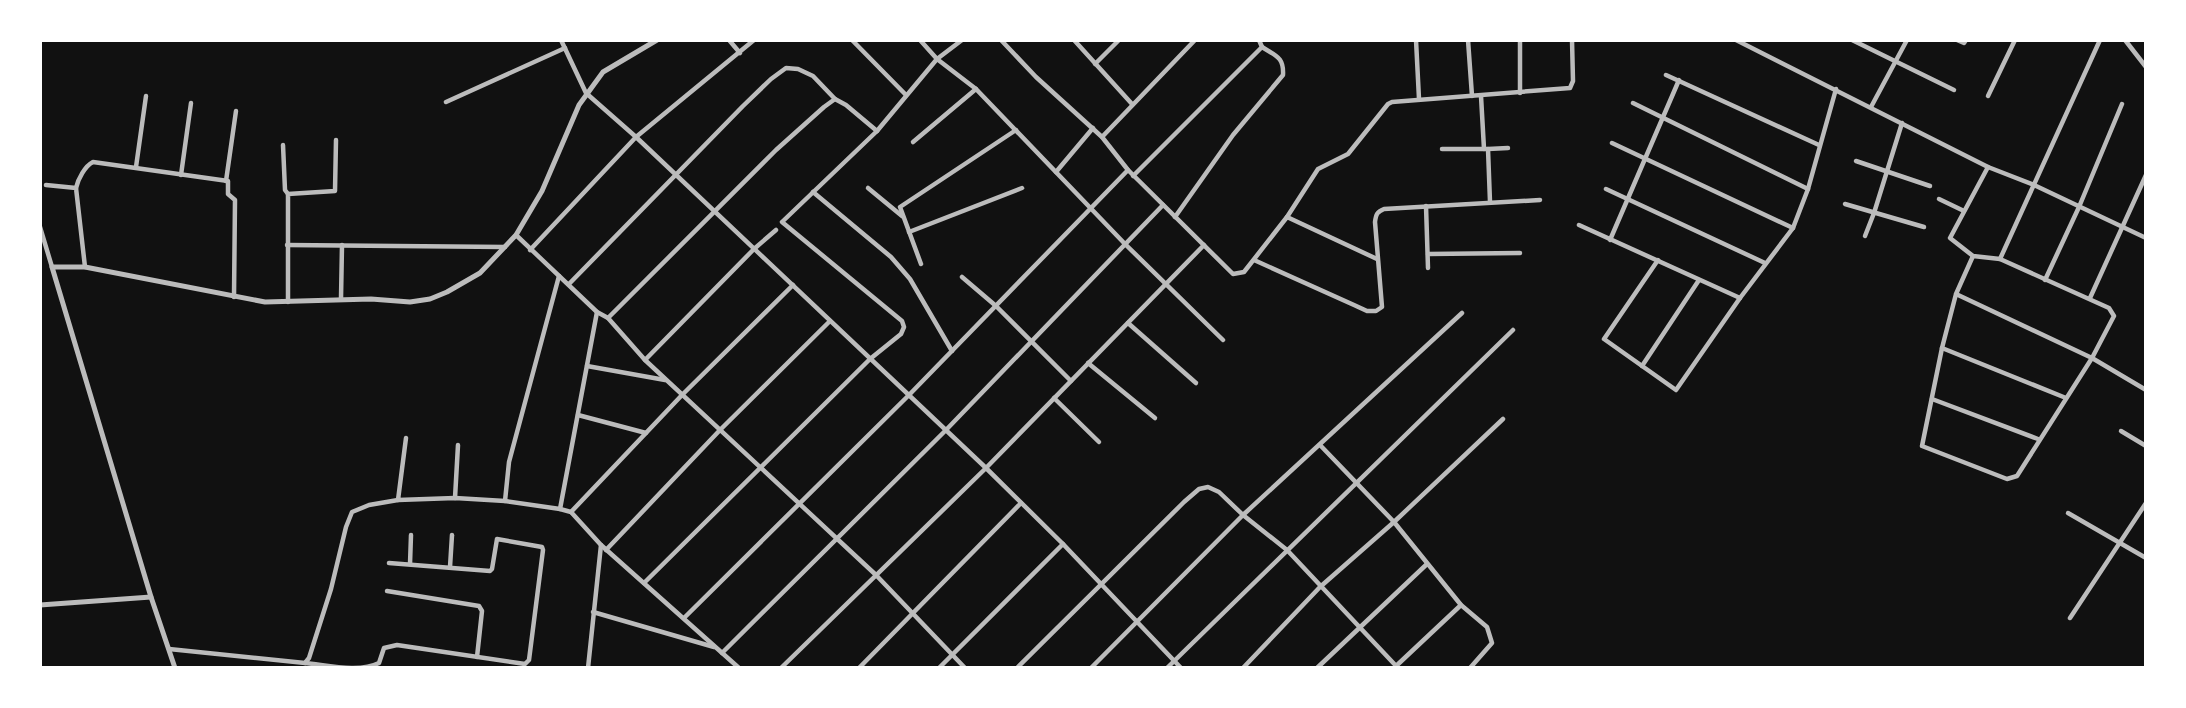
<svg xmlns="http://www.w3.org/2000/svg" width="2186" height="708" font-family="Manrope,sans-serif">
<rect width="100%" height="100%" fill="#111"/>
<g fill="none" stroke-linecap="round" stroke-linejoin="round">
<g stroke="#bcbcbc" stroke-width="4.5">
<polyline points="561,40 586,93 636,137 986,468 1063,544 1181,668"/>
<polyline points="729,40 740,53"/>
<polyline points="852,40 906,95"/>
<polyline points="920,40 937,59 976,89 1125,244 1223,340"/>
<polyline points="1001,40 1036,77 1102,137 1128,170 1233,274 1244,272 1287,217 1377,259"/>
<polyline points="1074,40 1132,104"/>
<polyline points="1416,40 1419,99"/>
<polyline points="1468,40 1472,96"/>
<polyline points="1520,40 1520,93"/>
<polyline points="1736,40 1988,167 2034,185 2146,238"/>
<polyline points="1852,40 1954,90"/>
<polyline points="1957,40 1964,43 1966,40"/>
<polyline points="2125,40 2146,67"/>
<polyline points="1095,64 1119,40"/>
<polyline points="1666,75 1819,145"/>
<polyline points="1481,96 1484,149 1488,149 1490,202"/>
<polyline points="1988,96 2015,40"/>
<polyline points="446,102 565,48"/>
<polyline points="1633,103 1808,189"/>
<polyline points="1871,107 1907,40"/>
<polyline points="1102,137 1195,40"/>
<polyline points="913,142 976,89"/>
<polyline points="1612,143 1793,228"/>
<polyline points="283,145 285,190 288,194"/>
<polyline points="1442,149 1484,149"/>
<polyline points="1488,149 1508,148"/>
<polyline points="1856,161 1930,186"/>
<polyline points="136,167 146,96"/>
<polyline points="1988,167 1950,238 1973,256 2000,259 2109,308 2114,316 2092,358 2146,390"/>
<polyline points="1056,172 1093,128"/>
<polyline points="181,175 191,103"/>
<polyline points="1133,176 1262,47 1259,40"/>
<polyline points="226,181 236,111"/>
<polyline points="46,185 76,188 85,267"/>
<path d="M76,188c2,-9 9,-22 17,-26l135,19v13l7,6 -1,97"/>
<polyline points="868,188 902,216"/>
<polyline points="1606,189 1765,263"/>
<polyline points="813,192 891,257 910,279 952,351"/>
<polyline points="1939,199 1964,211"/>
<polyline points="1845,204 1924,227"/>
<polyline points="1426,206 1428,268"/>
<path d="M1175,217l58,-82 50,-60c1,-18 -7,-19 -21,-28"/>
<polyline points="1287,217 1318,169 1348,154 1388,104 1392,102 1570,88 1573,81 1572,40"/>
<polyline points="1579,225 1740,298"/>
<polyline points="40,227 52,267"/>
<polyline points="909,232 1022,188"/>
<polyline points="516,235 597,312 608,318 645,360 876,575 965,668"/>
<polyline points="1865,236 1874,213 1902,123"/>
<polyline points="1610,240 1679,80"/>
<polyline points="287,245 505,247"/>
<polyline points="530,250 636,137 754,40"/>
<polyline points="1428,254 1520,253"/>
<polyline points="2000,259 2100,40"/>
<path d="M1254,260l100,45 13,6h9l6,-4 -7,-85c1,-8 2,-10 9,-13l156,-9"/>
<polyline points="1658,260 1604,339 1676,390 1740,298 1793,228 1808,189 1836,89"/>
<polyline points="921,264 900,207 1016,130"/>
<polyline points="962,277 996,306 1071,381"/>
<polyline points="2045,280 2079,207 2122,104"/>
<polyline points="569,284 743,106 771,79 786,68 798,69 813,76 835,99"/>
<polyline points="1956,294 1942,348 1922,446 2007,479 2017,476 2092,358 1956,294 1973,256"/>
<polyline points="2090,298 2146,175"/>
<polyline points="341,299 342,245"/>
<polyline points="288,302 288,194 335,191 336,140"/>
<polyline points="608,318 776,150 824,107 835,99 846,105 877,131"/>
<polyline points="1128,323 1196,383"/>
<polyline points="1942,348 2066,398"/>
<polyline points="645,360 754,249 776,230"/>
<polyline points="1088,363 1155,418"/>
<polyline points="587,366 665,380"/>
<polyline points="1642,366 1699,280"/>
<polyline points="1054,398 1099,442"/>
<polyline points="1932,399 2038,439"/>
<polyline points="578,415 646,433"/>
<polyline points="2121,431 2146,446"/>
<polyline points="406,438 398,500 455,498 505,501 560,509 571,512 601,545 739,668"/>
<polyline points="1320,445 1394,522 1461,605 1487,627 1492,643 1470,668"/>
<polyline points="455,498 458,445"/>
<polyline points="505,501 509,462 559,276"/>
<polyline points="560,509 597,312"/>
<polyline points="571,512 682,395 793,285"/>
<polyline points="2068,513 2146,558"/>
<polyline points="606,550 720,430 830,321"/>
<polyline points="410,564 411,535"/>
<polyline points="450,567 452,535"/>
<polyline points="644,583 870,359 901,334 904,327 902,321 782,222 877,131 937,59 962,40"/>
<polyline points="387,591 479,606 482,611 477,657"/>
<polyline points="593,612 714,647"/>
<polyline points="684,618 909,395 1128,170"/>
<polyline points="2070,618 2146,503"/>
<polyline points="169,649 305,663 309,658 331,589 346,527 352,512 369,505 398,500"/>
<polyline points="722,653 946,430 1163,205"/>
<path d="M305,663c22,2 54,10 74,0l5,-15 13,-3 128,19 4,-4 14,-110 -1,-3 -45,-8 -5,30 -2,2 -101,-8"/>
<polyline points="1395,667 1461,605"/>
<polyline points="588,668 601,545"/>
<polyline points="781,668 986,468 1204,245"/>
<polyline points="859,668 1021,503"/>
<polyline points="939,668 1063,544"/>
<polyline points="1017,668 1184,502 1199,489 1208,487 1219,492 1243,515 1287,550 1398,668"/>
<polyline points="1091,668 1243,515 1462,313"/>
<polyline points="1167,668 1513,330"/>
<polyline points="1243,668 1320,587 1394,522 1503,419"/>
<polyline points="1317,668 1427,564"/>
</g>
<g stroke="#bcbcbc" stroke-width="5">
<polyline points="40,605 151,597"/>
<polyline points="175,668 151,597 52,267 85,267 265,302 371,299 410,302 430,299 447,292 480,273 516,235 542,191 579,105 603,72 657,40"/>
</g>
</g>
<rect width="2186" height="708" fill="none" stroke="#ffffff" stroke-width="84"/>
</svg>
